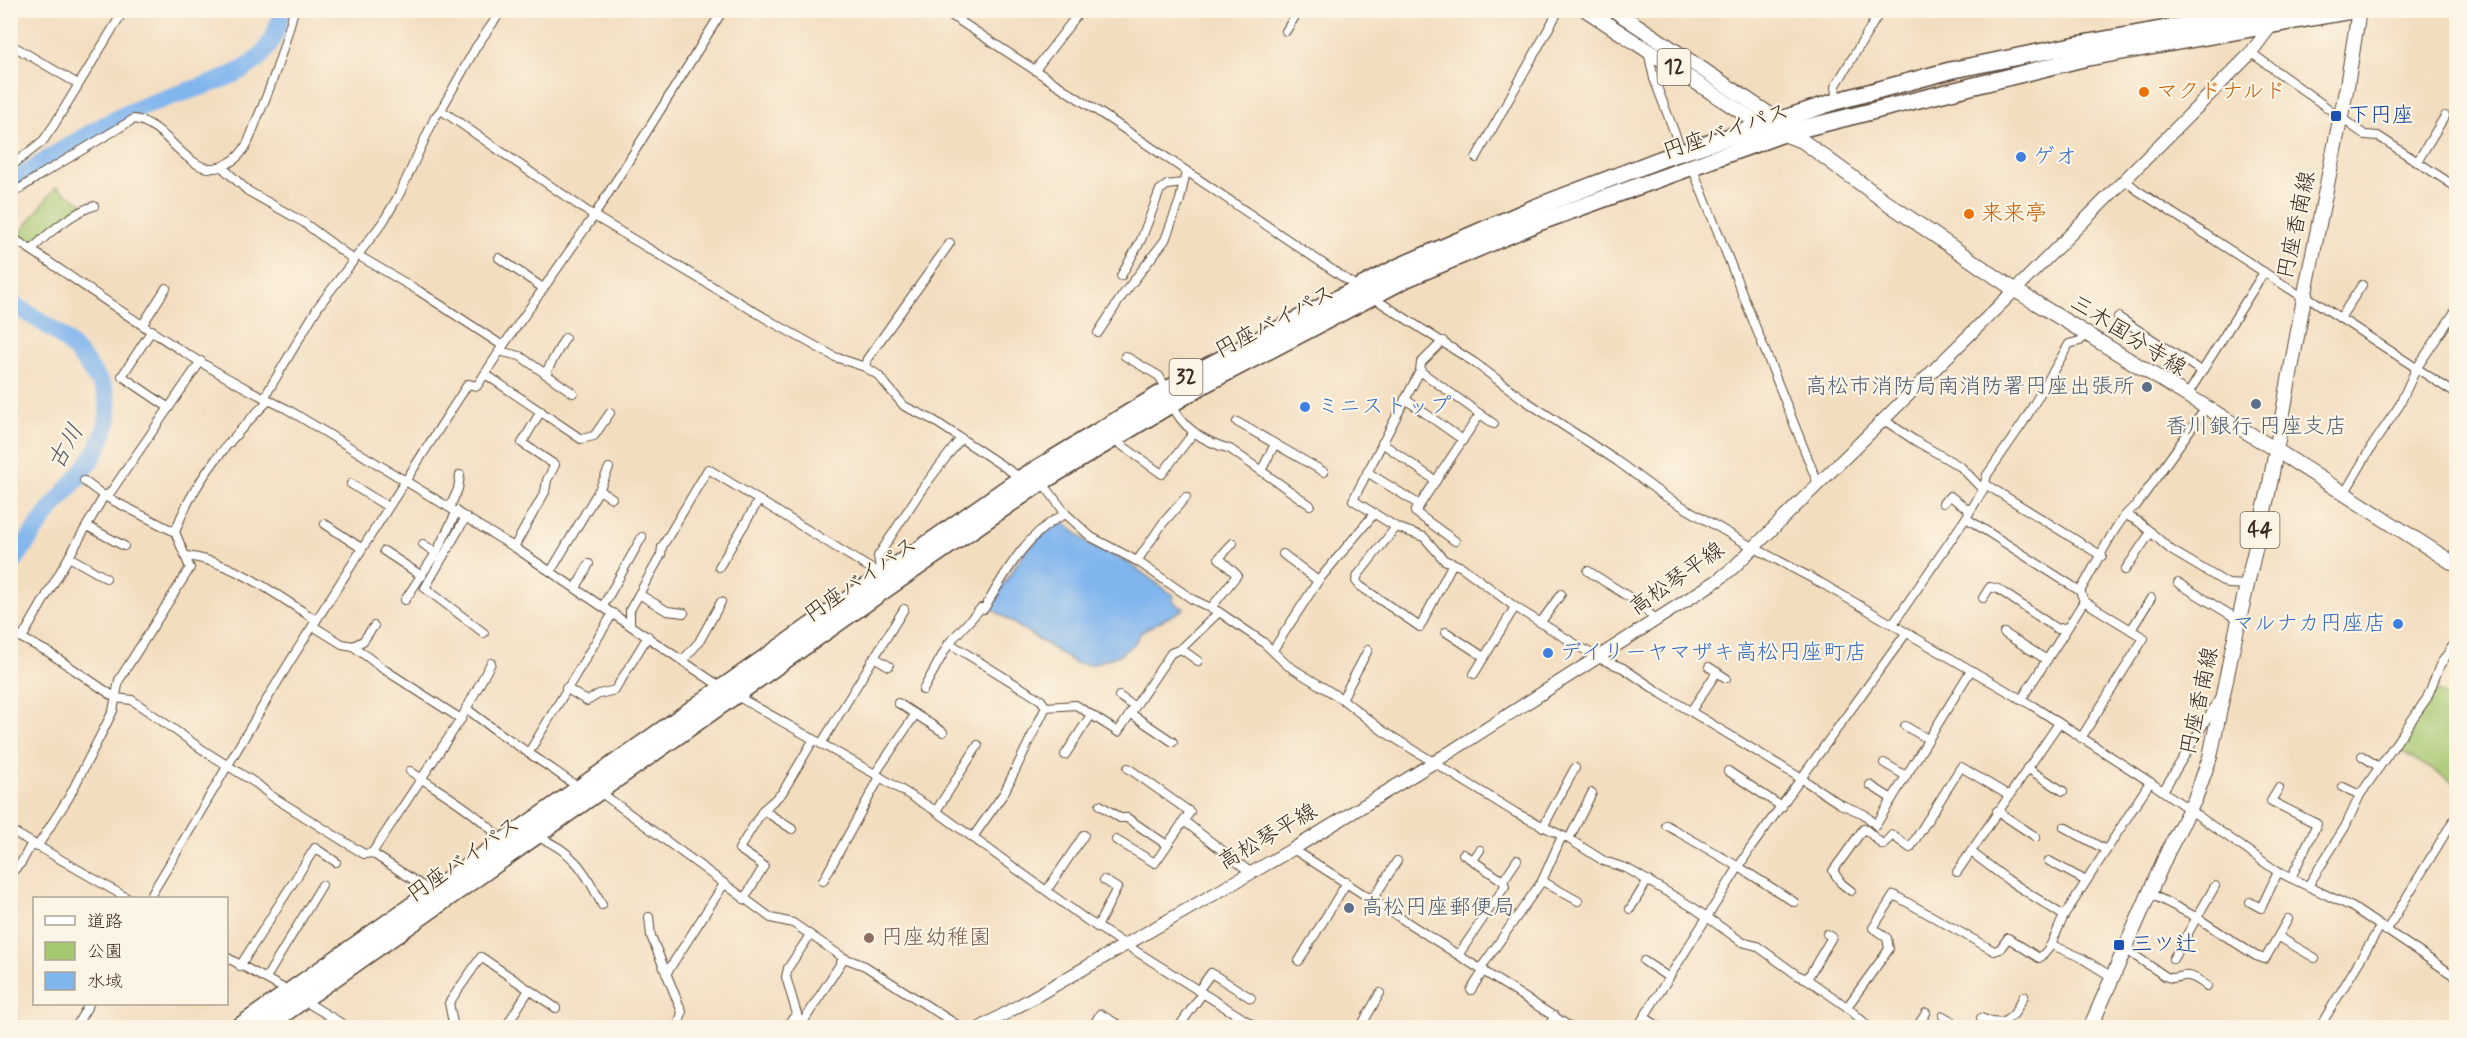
<svg xmlns="http://www.w3.org/2000/svg" width="2467" height="1038" font-family="Mynerve,'Klee One',sans-serif">
<rect width="100%" height="100%" fill="#fcf5e5"/>
<filter id="ink" filterUnits="userSpaceOnUse"><feTurbulence type="fractalNoise" baseFrequency=".0167" numOctaves="2"/><feDisplacementMap in="SourceGraphic" scale="12" xChannelSelector="R" yChannelSelector="G"/><feConvolveMatrix kernelMatrix="1 2 1 2 8 2 1 2 1" color-interpolation-filters="sRGB"/></filter>
<filter id="wash" filterUnits="userSpaceOnUse"><feTurbulence type="fractalNoise" baseFrequency=".008" numOctaves="4" result="noise"/><feDisplacementMap in="SourceGraphic" scale="24" xChannelSelector="R" yChannelSelector="G"/><feGaussianBlur stdDeviation="1.35" result="paint"/><feColorMatrix in="noise" values="0 0 0 0 0 0 0 0 0 0 0 0 0 0 0 0 0 1.4 0 .05"/><feComposite in="paint" operator="in"/></filter>
<g filter="url(#wash)">
<rect width="100%" height="100%" fill="#f3ddbf"/>
<g fill="#a5c770" stroke="#707847" stroke-width="1.5">
<polygon points="56,187 84,204 29,244 17,237"/>
<polygon points="2436,690 2456,702 2456,784 2396,748"/>
</g>
<polygon fill="#80b5ee" stroke="#5e7086" stroke-width="1.5" points="1065,523 1090,545 1127,562 1174,596 1172,601 1184,609 1142,631 1133,645 1119,655 1090,665 1075,663 989,607 1023,554 1052,526"/>
<g fill="none" stroke-linecap="round" stroke-linejoin="round">
<g stroke="#80b5ee" stroke-width="18">
<path d="M10,183c43,-26 86,-57 132,-76 35,-15 76,-21 108,-42 18,-12 28,-34 32,-55"/>
<path d="M10,303c36,20 60,35 83,70 4,6 10,12 12,19 16,47 -32,89 -58,122 -13,17 -25,35 -37,53"/>
</g>
</g>
</g>
<g filter="url(#ink)">
<g fill="none" stroke-linecap="round" stroke-linejoin="round">
<defs>
<g id="street">
<polyline points="502,10 476,47 441,110 594,216 772,322 835,357 865,367 878,375 904,406 933,420 1021,478"/>
<polyline points="943,10 1108,118 1359,288"/>
<polyline points="2181,10 2190,24"/>
<polyline points="1286,31 1299,10"/>
<polyline points="10,44 78,84"/>
<polyline points="1648,51 1654,79 1682,152"/>
<polyline points="2250,52 2365,135 2378,136 2456,187"/>
<polyline points="1035,70 1081,10"/>
<polyline points="1837,101 1835,87 1881,10"/>
<polyline points="1476,158 1559,10"/>
<polyline points="2417,162 2445,116"/>
<polyline points="10,167 43,141 54,125 124,10"/>
<polyline points="222,167 248,191 303,222 354,260"/>
<polyline points="1692,167 1818,484"/>
<polyline points="2124,179 2137,190 2304,298 2311,299 2456,394"/>
<path d="M10,195l32,-21 92,-55c27,4 40,32 63,45 16,10 37,0 47,-15 6,-8 9,-20 13,-30 16,-36 27,-71 37,-109"/>
<path d="M10,236c90,59 179,127 277,173l227,138 210,142"/>
<path d="M32,250c13,-15 43,-39 62,-44"/>
<polyline points="359,256 419,291 503,346"/>
<polyline points="499,258 543,288"/>
<polyline points="1121,276 1141,240 1160,190 1167,185 1183,183"/>
<polyline points="1372,297 1475,363 1526,401 1617,461 1663,495 1747,544 1821,583 2033,706 2150,782 2278,872 2352,907 2456,977"/>
<polyline points="2118,317 2201,371"/>
<polyline points="2340,318 2362,285"/>
<polyline points="143,324 166,288"/>
<polyline points="152,330 122,376 169,408"/>
<polyline points="1098,333 1122,296 1165,240 1180,200 1186,171"/>
<polyline points="1443,341 1421,363 1420,371 1353,500 1396,527 1424,537 1444,560 1462,567 1515,607 1598,658 1623,668 1662,694 1802,779 1840,804 1864,814 1876,825 1971,670"/>
<polyline points="499,351 520,356 573,393"/>
<polyline points="1125,356 1159,376 1167,389"/>
<polyline points="865,367 867,359 950,243"/>
<polyline points="1420,371 1494,424"/>
<polyline points="485,374 581,439 594,436 610,413"/>
<polyline points="545,374 565,338"/>
<polyline points="2186,397 2264,272"/>
<polyline points="264,398 318,307 383,222 399,195 435,117 441,110"/>
<polyline points="1405,399 1463,440"/>
<path d="M1172,404c10,24 33,38 58,45l80,56"/>
<polyline points="1884,420 1914,440 1961,467 1983,490"/>
<polyline points="1237,422 1324,472"/>
<polyline points="1113,439 1162,474 1194,432"/>
<polyline points="1382,443 1436,481"/>
<polyline points="1261,471 1275,444"/>
<polyline points="1367,472 1420,505"/>
<polyline points="1040,482 1042,482 1066,514 1091,537 1137,561 1192,599 1219,612 1263,642 1287,665 1342,699 1383,731 1516,813 1569,839 1604,861 1628,869 1694,908 1742,942 1757,946 1797,975 1807,979 1847,1007 1870,1028"/>
<polyline points="351,484 388,507"/>
<polyline points="1985,484 2102,556"/>
<polyline points="599,490 612,498"/>
<polyline points="2344,494 2372,446 2399,406 2416,369 2456,310"/>
<polyline points="1943,503 1950,496 1969,510"/>
<polyline points="450,507 458,489 460,475"/>
<polyline points="2126,515 2139,522 2171,550 2228,584 2247,585"/>
<polyline points="466,517 425,588 484,633"/>
<polyline points="1966,518 2080,591 2084,601 2144,638 2081,738"/>
<polyline points="325,524 361,548"/>
<polyline points="87,526 124,546"/>
<polyline points="1396,527 1358,575 1356,581 1360,586 1420,627 1453,563"/>
<path d="M175,532c18,-51 56,-94 94,-132"/>
<polyline points="1455,541 1415,512 1480,414"/>
<polyline points="423,544 436,553"/>
<polyline points="514,547 545,492 547,480 555,465 522,443 541,411"/>
<polyline points="384,551 422,576"/>
<polyline points="1283,554 1318,581"/>
<path d="M187,556c48,6 89,39 129,64"/>
<polyline points="69,557 106,578"/>
<polyline points="1137,561 1163,523 1186,497"/>
<polyline points="719,567 759,500"/>
<polyline points="2125,570 2151,532"/>
<polyline points="551,571 599,490 609,468"/>
<polyline points="1588,571 1640,604 1656,620"/>
<polyline points="881,574 878,556 922,489 961,438"/>
<polyline points="2178,583 2239,620"/>
<polyline points="576,588 589,564"/>
<path d="M2080,591c12,-18 39,-78 56,-85l69,-97"/>
<polyline points="639,594 667,611 684,613"/>
<polyline points="1983,598 1990,587 1998,589 2057,629 2068,627 2084,601"/>
<polyline points="405,600 436,553 457,511"/>
<polyline points="603,606 642,537"/>
<polyline points="1211,608 1237,575 1219,558 1233,543"/>
<polyline points="1541,622 1561,594"/>
<polyline points="630,624 630,610 661,555 662,547 708,469 883,576"/>
<polyline points="1893,624 1966,518 1983,490 1987,475 2023,423 2069,344 2080,341 2085,335"/>
<polyline points="313,626 342,644 353,646 382,668 461,719"/>
<polyline points="2131,630 2151,598"/>
<polyline points="10,632 48,652 116,698 132,700 206,752 257,784 270,795 364,854 372,853 432,892"/>
<polyline points="1446,632 1484,657"/>
<polyline points="2004,633 2047,660"/>
<polyline points="22,638 104,496 110,493 201,361"/>
<polyline points="949,643 1041,700 1046,707 1076,705 1118,732 1171,653 1181,649 1219,612"/>
<polyline points="353,646 363,641 374,626"/>
<polyline points="1181,649 1198,661"/>
<polyline points="1273,650 1318,581 1374,514"/>
<polyline points="874,657 889,666"/>
<polyline points="683,660 699,642 721,602"/>
<polyline points="1709,667 1726,678"/>
<polyline points="1474,674 1515,607"/>
<polyline points="566,688 587,701 599,694 615,690 648,636"/>
<path d="M923,690l26,-47 32,-35 3,1c21,-35 43,-78 82,-95"/>
<polyline points="735,695 875,774 936,811 1088,921 1258,1028"/>
<polyline points="1119,696 1135,707"/>
<polyline points="1342,699 1368,650"/>
<polyline points="2021,700 2068,627"/>
<polyline points="898,703 943,732"/>
<path d="M466,708c36,29 75,52 113,80"/>
<polyline points="1691,711 1717,672"/>
<polyline points="1130,713 1173,742"/>
<polyline points="1905,726 1928,739"/>
<polyline points="821,744 904,609"/>
<polyline points="529,752 613,613"/>
<polyline points="1065,755 1091,715"/>
<polyline points="2362,756 2379,767"/>
<polyline points="1884,763 1906,776"/>
<polyline points="2027,768 2063,791"/>
<path d="M410,771c32,22 68,41 93,71"/>
<polyline points="1728,771 1782,807"/>
<polyline points="875,774 915,715"/>
<polyline points="1870,785 1892,799"/>
<polyline points="2343,787 2360,795"/>
<polyline points="2279,788 2271,801 2317,824 2291,878"/>
<polyline points="2163,791 2219,699"/>
<polyline points="600,792 771,918 793,923 844,958 865,966 962,1028"/>
<polyline points="1100,805 1120,818 1127,818 1167,845"/>
<polyline points="763,810 792,829"/>
<polyline points="936,811 978,745"/>
<polyline points="1997,811 2036,837"/>
<polyline points="1184,821 1250,872"/>
<polyline points="1666,825 1739,867 1794,902"/>
<polyline points="1543,827 1575,768"/>
<polyline points="2064,827 2106,850"/>
<polyline points="10,830 127,898"/>
<path d="M537,837c36,13 49,35 65,68"/>
<polyline points="973,837 1004,793 1046,707"/>
<polyline points="1569,839 1592,793"/>
<polyline points="1116,840 1155,863 1190,812 1128,768"/>
<polyline points="37,847 69,797 113,711 119,680 190,568 175,532 104,496 84,481"/>
<polyline points="1293,849 1572,1028"/>
<polyline points="1971,852 2008,880 2064,916"/>
<polyline points="372,853 461,719 491,663"/>
<polyline points="1473,860 1480,850"/>
<polyline points="2049,861 2086,881"/>
<polyline points="1957,872 2059,723"/>
<polyline points="10,874 21,863 32,843"/>
<polyline points="823,881 880,777"/>
<polyline points="1503,881 1517,860"/>
<polyline points="1542,881 1578,901"/>
<polyline points="2308,886 2345,827 2360,795 2427,698 2440,665 2456,641"/>
<polyline points="1047,890 1084,835"/>
<polyline points="1851,891 1841,883 1833,871 1864,828 1883,845 1892,835 1910,848 1961,767 2008,795"/>
<polyline points="2149,893 2196,917 2256,956 2265,959 2288,919"/>
<path d="M149,898c50,-81 96,-165 147,-246 57,-89 114,-179 172,-268l9,2 26,-40 91,-130 129,-206"/>
<polyline points="744,899 764,866 739,849 763,810 782,793 814,739"/>
<polyline points="1373,899 1397,861"/>
<polyline points="2250,902 2261,908 2278,872"/>
<polyline points="1630,909 1648,880"/>
<polyline points="649,917 651,936 682,1012 678,1028"/>
<polyline points="1097,927 1117,888 1104,880"/>
<polyline points="2386,931 2456,816"/>
<polyline points="2279,937 2315,958"/>
<polyline points="2052,945 2080,957 2112,977"/>
<path d="M2125,949l40,27c8,4 11,1 19,0 8,-2 17,6 23,10"/>
<polyline points="1459,954 1505,886 1503,881 1463,854"/>
<polyline points="226,957 290,992"/>
<polyline points="2173,959 2215,886"/>
<polyline points="1299,961 1347,882"/>
<polyline points="1644,961 1668,977"/>
<polyline points="240,966 315,848 336,862"/>
<polyline points="1481,968 1542,881 1562,836"/>
<polyline points="666,974 724,884"/>
<polyline points="266,978 322,885"/>
<polyline points="1807,979 1832,937 1827,934"/>
<polyline points="1471,990 1484,970"/>
<polyline points="1198,991 1211,973 1251,998"/>
<polyline points="303,1000 349,1028"/>
<path d="M1847,1007l42,-58 -2,-11 -14,-10 21,-33 100,56 6,-2 8,-11 31,20c13,-8 18,-29 25,-42l86,-134"/>
<polyline points="1943,1016 1960,1026"/>
<polyline points="1644,1017 1661,1028"/>
<polyline points="10,1018 27,1028"/>
<polyline points="1981,1018 1991,1022 2003,1023 2014,1014 2024,996"/>
<polyline points="1434,1026 1436,1028"/>
<polyline points="800,1027 844,958"/>
<polyline points="75,1028 89,1004"/>
<polyline points="451,1028 453,1023 449,1003 481,957 556,1008"/>
<polyline points="505,1028 529,990"/>
<polyline points="784,1028 796,1015"/>
<polyline points="801,1028 786,977 788,968 810,935"/>
<polyline points="1092,1028 1100,1014 1124,1028"/>
<polyline points="1178,1028 1202,994"/>
<polyline points="1360,1028 1380,993"/>
<polyline points="1547,1028 1555,1016"/>
<polyline points="1637,1028 1750,849 1907,632"/>
<polyline points="1916,1028 1926,1013"/>
<polyline points="2319,1028 2380,927"/>
</g>
<polyline id="secondary" points="980,1028 1293,849 1433,763 1718,580 1734,567 2015,290 2249,55 2271,26 2270,21"/>
<g id="primary">
<polyline points="1586,10 1761,125 1804,142 1886,202 2015,290 2276,450 2456,565"/>
<polyline points="1614,10 1778,120 1781,126"/>
<polyline points="2090,1028 2168,851 2195,799 2210,757 2233,646 2269,489 2304,298 2347,86 2359,10"/>
</g>
<g id="highway">
<polyline points="237,1028 1021,478 1198,371 1400,266 1536,207 1661,159 1837,101 1952,70 2080,44 2270,10"/>
<polyline points="264,1028 889,587 1042,482 1205,384 1406,279 1540,222 1785,133 2085,58 2354,10"/>
</g>
</defs>
<use href="#street" stroke="#574536" stroke-width="10"/>
<use href="#secondary" stroke="#574536" stroke-width="14"/>
<use href="#primary" stroke="#574536" stroke-width="16"/>
<use href="#highway" stroke="#574536" stroke-width="19"/>
<use href="#street" stroke="#fff" stroke-width="8"/>
<use href="#secondary" stroke="#fff" stroke-width="12"/>
<use href="#primary" stroke="#fff" stroke-width="14"/>
<use href="#highway" stroke="#fff" stroke-width="16"/>
</g>
</g>
<g fill="#e8710a" stroke="#fcf5e5" stroke-width="2">
<circle cx="2144" cy="92" r="6"/>
<circle cx="1969" cy="214" r="6"/>
</g>
<g fill="#1a4fb4" stroke="#fcf5e5" stroke-width="2">
<rect x="2330" y="110" width="12" height="12" rx="3"/>
<rect x="2113" y="939" width="12" height="12" rx="3"/>
</g>
<g fill="#3f7fe0" stroke="#fcf5e5" stroke-width="2">
<circle cx="2021" cy="157" r="6"/>
<circle cx="1305" cy="407" r="6"/>
<circle cx="2398" cy="624" r="6"/>
<circle cx="1548" cy="653" r="6"/>
</g>
<g fill="#5c6f8a" stroke="#fcf5e5" stroke-width="2">
<circle cx="2147" cy="387" r="6"/>
<circle cx="2256" cy="404" r="6"/>
<circle cx="1349" cy="908" r="6"/>
</g>
<circle fill="#8d6e63" stroke="#fcf5e5" stroke-width="2" cx="869" cy="938" r="6"/>
<g text-anchor="middle" dominant-baseline="central" stroke-width="4.5" stroke-linejoin="round" paint-order="stroke">
<g fill="#fcf5e5" stroke="#75675a" stroke-width="1.5">
<rect x="1657.5" y="49" width="33" height="36" rx="4.5"/>
<rect x="1169.5" y="359" width="33" height="36" rx="4.5"/>
<rect x="2240.5" y="512" width="39" height="36" rx="4.5"/>
</g>
<g font-size="21" font-weight="bold" fill="#3b2a1e">
<text x="1674" y="67">12</text>
<text x="1186" y="377">32</text>
<text x="2260" y="530">44</text>
</g>
<g font-size="22" fill="#c56008" stroke="#fcf5e5" text-anchor="start">
<text x="2156" y="92">マクドナルド</text>
<text x="1981" y="214">来来亭</text>
</g>
<g font-size="22" fill="#164399" stroke="#fcf5e5" text-anchor="start">
<text x="2348" y="116">下円座</text>
<text x="2131" y="945">三ツ辻</text>
</g>
<g font-size="22" fill="#3b2a1e" stroke="#fcf5e5">
<text transform="translate(1726 132) rotate(-19)">円座バイパス</text>
<text transform="translate(2297 225) rotate(-78)">円座香南線</text>
<text transform="translate(1275 322) rotate(-28)">円座バイパス</text>
<text transform="translate(2128 336) rotate(32)">三木国分寺線</text>
<text transform="translate(1677 579) rotate(-35)">高松琴平線</text>
<text transform="translate(861 580) rotate(-35)">円座バイパス</text>
<text transform="translate(2200 701) rotate(-78)">円座香南線</text>
<text transform="translate(1268 837) rotate(-30)">高松琴平線</text>
<text transform="translate(464 860) rotate(-35)">円座バイパス</text>
</g>
<g font-size="22" fill="#366cbe" stroke="#fcf5e5" text-anchor="start">
<text x="2033" y="157">ゲオ</text>
<text x="1317" y="407">ミニストップ</text>
<text x="2386" y="624" text-anchor="end">マルナカ円座店</text>
<text x="1560" y="653">デイリーヤマザキ高松円座町店</text>
</g>
<g font-size="22" fill="#4e5e75" stroke="#fcf5e5" text-anchor="end">
<text x="2135" y="387">高松市消防局南消防署円座出張所</text>
<text x="2256" y="427" text-anchor="middle">香川銀行 円座支店</text>
<text x="1361" y="908" text-anchor="start">高松円座郵便局</text>
</g>
<g font-size="22" fill="#785e54" stroke="#fcf5e5" text-anchor="start">
<text x="881" y="938">円座幼稚園</text>
</g>
<g font-size="24" font-style="italic" fill="#50545c" stroke="#fcf5e5">
<text transform="translate(66 447) rotate(-60)">古川</text>
</g>
</g>
<rect width="2467" height="1038" fill="none" stroke="#fcf5e5" stroke-width="36"/>
<rect x="33" y="897" width="195" height="108" fill="#fcf5e5" stroke="#afa495" stroke-width="1.5"/>
<rect x="45" y="916" width="30" height="9" fill="#ffffff" stroke="#afa495" stroke-width="1.5"/>
<text x="87" y="927" font-size="18" fill="#3b2a1e">道路</text>
<rect x="45" y="942" width="30" height="18" fill="#a5c770" stroke="#afa495" stroke-width="1.5"/>
<text x="87" y="957" font-size="18" fill="#3b2a1e">公園</text>
<rect x="45" y="972" width="30" height="18" fill="#80b5ee" stroke="#afa495" stroke-width="1.5"/>
<text x="87" y="987" font-size="18" fill="#3b2a1e">水域</text>
</svg>
